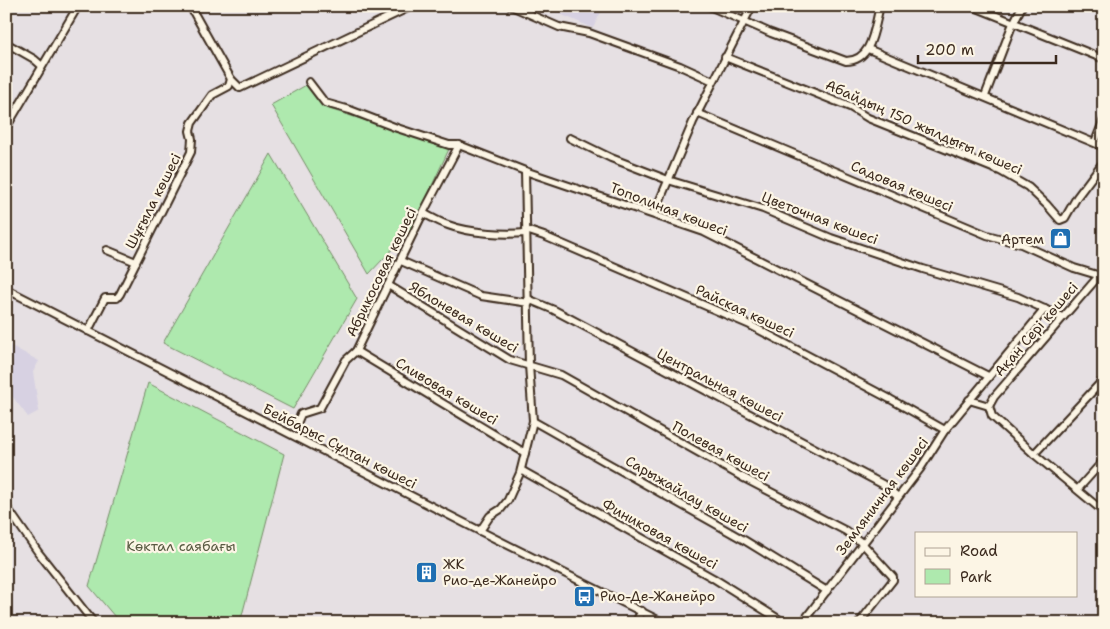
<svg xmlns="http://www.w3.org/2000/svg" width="1110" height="629" font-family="'Shantell Sans',sans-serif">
<rect width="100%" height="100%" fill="#e6e0e3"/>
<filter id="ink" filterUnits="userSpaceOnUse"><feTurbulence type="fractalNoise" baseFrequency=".02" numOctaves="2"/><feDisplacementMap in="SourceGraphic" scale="10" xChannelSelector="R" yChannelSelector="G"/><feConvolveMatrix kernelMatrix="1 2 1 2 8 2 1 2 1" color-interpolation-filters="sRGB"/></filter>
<g filter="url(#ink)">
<g fill="#d7d1e2">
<polygon points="541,6 604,6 593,28"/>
<polygon points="6,343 39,361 33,372 39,411 28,417 6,388"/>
</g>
<g fill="#aee9ae" stroke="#748a66">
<polygon points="308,84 329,109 450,147 412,228 369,274 271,105"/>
<polygon points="271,154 357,299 293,409 163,343"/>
<polygon points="148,383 284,454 240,623 120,623 89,586"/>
</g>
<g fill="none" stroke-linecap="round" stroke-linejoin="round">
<defs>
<g id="minor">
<polyline points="190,6 231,79 240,88 412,6"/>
<polyline points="511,6 559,27 589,33 680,66 713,81"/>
<path d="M709,6l62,27 75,28c27,0 28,-34 34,-55"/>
<polyline points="972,6 1104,59"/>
<polyline points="1014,22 1022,6"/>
<polyline points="6,43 34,59 42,66"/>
<polyline points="868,49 1104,147"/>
<polyline points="725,57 850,107 868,118 1000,171 1028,187 1047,205 1060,220 1065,218 1077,197 1104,161"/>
<polyline points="309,82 325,103 350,110 397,128 449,145 459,145 525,171 704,232 988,376"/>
<polyline points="985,96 1013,23"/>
<polyline points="697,113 987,235 1021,244 1074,268 1104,277"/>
<polyline points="6,128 78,6"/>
<polyline points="570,138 611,158 668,180 763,209 831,238 923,269 1018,297 1062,317"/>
<polyline points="1095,142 1104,119"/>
<path d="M423,213c8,4 16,9 25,12 21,8 56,10 78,8"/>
<polyline points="654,214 693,122 752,6"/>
<polyline points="526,230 544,236 750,325 890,399 945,430"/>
<polyline points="107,250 136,262"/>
<polyline points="401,261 481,296 529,303"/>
<polyline points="388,285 510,360 561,375 742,477 846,531 862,543 893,577 893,580 859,623"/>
<polyline points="6,289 480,531 664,623"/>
<polyline points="528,299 554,310 884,485 898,497"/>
<polyline points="88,331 105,298 117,298 120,294 191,152 192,139 190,131 192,123 212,95 229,86 231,79"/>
<polyline points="356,351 525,453"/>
<polyline points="969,400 989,406"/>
<polyline points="989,406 994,397 1104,270"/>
<polyline points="989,406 992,416 1034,454 1104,512"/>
<polyline points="298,421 301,414 320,408 346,360 356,351 423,213 459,145"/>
<polyline points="533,421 744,540 827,591"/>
<polyline points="1034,454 1104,379"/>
<polyline points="521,470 713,578 785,623"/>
<polyline points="1078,489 1104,460"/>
<polyline points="6,506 38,552 94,623"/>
<polyline points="480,531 490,516 501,509 508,500 520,473 533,421 529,365 525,171"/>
<polyline points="635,623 642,611"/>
<polyline points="802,623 920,469 945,430 1045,309"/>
</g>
</defs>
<use href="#minor" stroke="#3b2a1e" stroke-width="10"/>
<use href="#minor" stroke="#fcf5e5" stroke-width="6"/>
</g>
</g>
<defs>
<symbol id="shop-square" viewBox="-11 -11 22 22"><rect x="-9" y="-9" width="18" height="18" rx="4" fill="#1f6fb2" stroke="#fcf5e5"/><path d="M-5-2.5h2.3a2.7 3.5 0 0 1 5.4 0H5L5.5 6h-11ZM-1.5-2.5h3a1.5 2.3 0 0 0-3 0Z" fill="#fff"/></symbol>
<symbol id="building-square" viewBox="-11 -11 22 22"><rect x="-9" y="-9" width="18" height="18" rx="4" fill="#1f6fb2" stroke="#fcf5e5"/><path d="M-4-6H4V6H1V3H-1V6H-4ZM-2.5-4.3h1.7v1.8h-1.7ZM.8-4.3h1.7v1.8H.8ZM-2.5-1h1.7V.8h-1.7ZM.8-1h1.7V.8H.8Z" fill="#fff"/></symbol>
<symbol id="bus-square" viewBox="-11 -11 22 22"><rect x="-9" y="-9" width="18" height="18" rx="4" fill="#1f6fb2" stroke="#fcf5e5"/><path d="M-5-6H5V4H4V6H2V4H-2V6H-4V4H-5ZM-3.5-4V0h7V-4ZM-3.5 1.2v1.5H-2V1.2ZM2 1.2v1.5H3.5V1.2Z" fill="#fff"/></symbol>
</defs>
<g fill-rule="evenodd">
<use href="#shop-square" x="1048" y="226" width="25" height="25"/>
<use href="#building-square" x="414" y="560" width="25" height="25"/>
<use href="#bus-square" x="572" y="584" width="25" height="25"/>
</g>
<g text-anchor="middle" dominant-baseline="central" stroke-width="4.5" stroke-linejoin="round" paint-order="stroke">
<g font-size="14" fill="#3b2a1e" stroke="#fcf5e5">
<text transform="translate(924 127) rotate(24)">Абайдың 150 жылдығы көшесі</text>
<text transform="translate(902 186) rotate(23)">Садовая көшесі</text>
<text transform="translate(153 201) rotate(-63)">Шұғыла көшесі</text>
<text transform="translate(669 209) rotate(21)">Тополиная көшесі</text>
<text transform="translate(820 218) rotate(21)">Цветочная көшесі</text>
<text transform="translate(381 272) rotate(-64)">Абрикосовая көшесі</text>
<text transform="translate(745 311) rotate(25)">Райская көшесі</text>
<text transform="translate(464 317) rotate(31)">Яблоневая көшесі</text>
<text transform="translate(1036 329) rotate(-49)">Ақан Сері көшесі</text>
<text transform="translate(720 385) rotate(28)">Центральная көшесі</text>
<text transform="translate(447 391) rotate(31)">Сливовая көшесі</text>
<text transform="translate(340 446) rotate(27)">Бейбарыс Сұлтан көшесі</text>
<text transform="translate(721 451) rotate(29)">Полевая көшесі</text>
<text transform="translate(687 494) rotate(30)">Сарыжайлау көшесі</text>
<text transform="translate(882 496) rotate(-53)">Земляничная көшесі</text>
<text transform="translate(660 534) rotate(29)">Финиковая көшесі</text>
</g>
<g font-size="14" fill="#3b2a1e" stroke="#fcf5e5" text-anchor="start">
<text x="1044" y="239" text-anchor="end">Артем</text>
<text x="443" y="564">ЖК<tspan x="443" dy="16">Рио-де-Жанейро</tspan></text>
<text x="600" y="596">Рио-Де-Жанейро</text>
</g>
<g font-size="14" fill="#585a42" stroke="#fcf5e5">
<text x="181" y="546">Көктал саябағы</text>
</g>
</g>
<rect width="1110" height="629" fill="none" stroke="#fcf5e5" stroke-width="25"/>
<rect x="12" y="12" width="1085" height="604" fill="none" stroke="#3b2a1e" stroke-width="2" filter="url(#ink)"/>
<rect x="915" y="532" width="162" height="65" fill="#fcf5e5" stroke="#afa495"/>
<rect x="925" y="548" width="25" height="8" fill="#fcf5e5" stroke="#afa495"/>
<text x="960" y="556" font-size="15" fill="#3b2a1e">Road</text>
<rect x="925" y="569" width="25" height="15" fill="#aee9ae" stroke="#afa495"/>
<text x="960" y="582" font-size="15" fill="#3b2a1e">Park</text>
<path d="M918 55v8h138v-8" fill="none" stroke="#3b2a1e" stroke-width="2.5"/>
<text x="925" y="55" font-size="15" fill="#3b2a1e" stroke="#fcf5e5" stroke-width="4" paint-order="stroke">200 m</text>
</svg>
